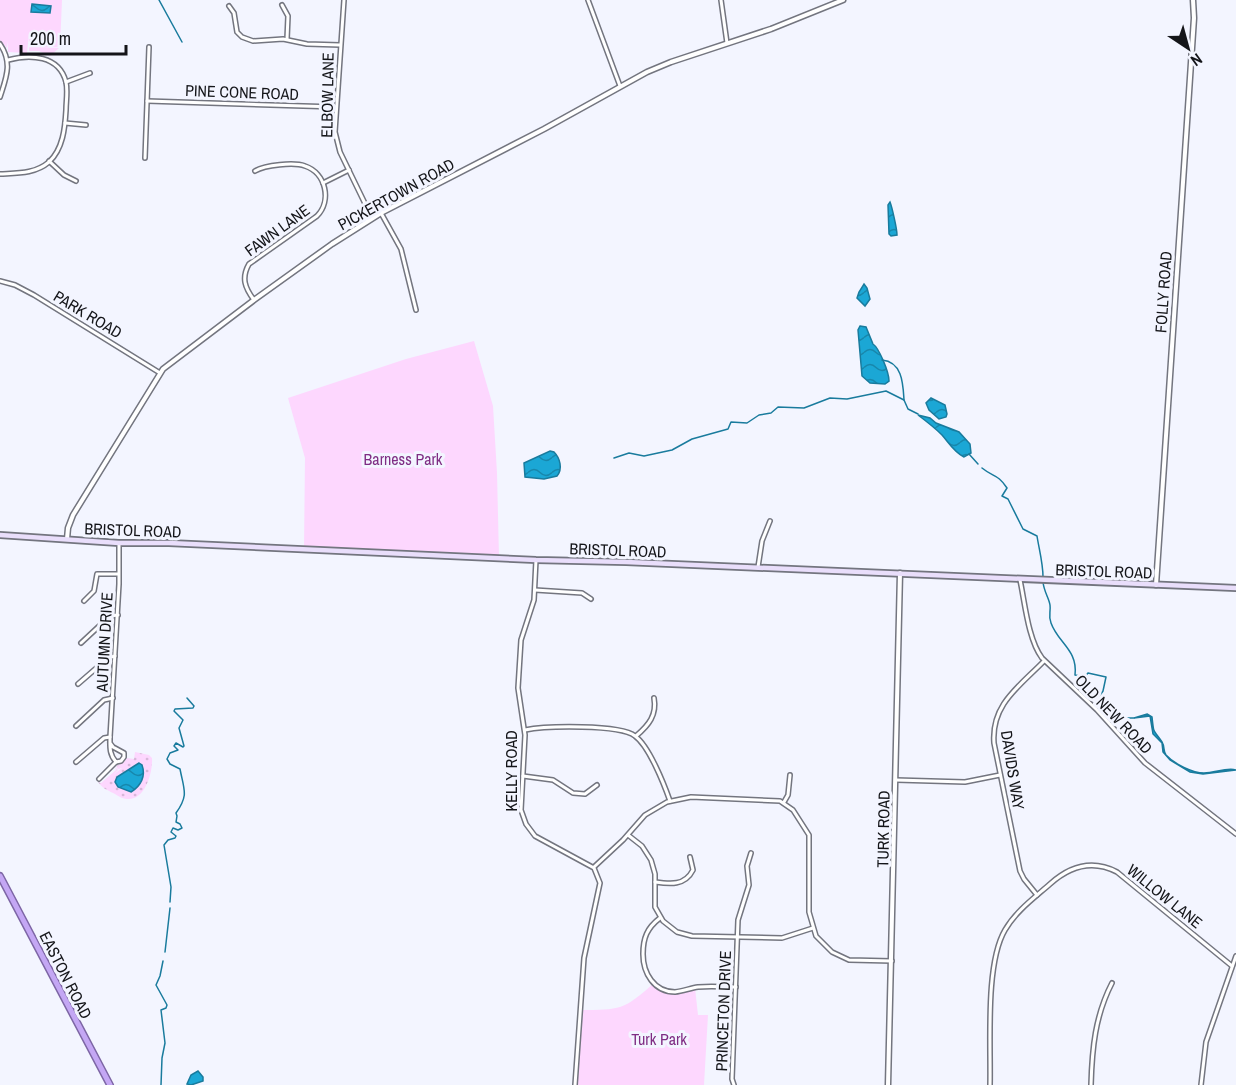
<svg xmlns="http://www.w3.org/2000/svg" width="1236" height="1085" font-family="'Archivo Narrow',sans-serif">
<defs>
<pattern id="grass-dots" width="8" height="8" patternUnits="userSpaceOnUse" patternTransform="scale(1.5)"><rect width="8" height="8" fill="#fdd7fe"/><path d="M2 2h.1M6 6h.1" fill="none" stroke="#d8b8d9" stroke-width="1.8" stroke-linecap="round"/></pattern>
<pattern id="water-waves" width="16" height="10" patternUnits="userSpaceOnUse" patternTransform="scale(1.5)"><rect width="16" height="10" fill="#1ba7d5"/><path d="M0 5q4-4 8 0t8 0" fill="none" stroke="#1787ac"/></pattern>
</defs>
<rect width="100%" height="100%" fill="#f3f5ff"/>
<path fill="url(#grass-dots)" d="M135,752l14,3 3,3c1,14 -7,43 -25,41 -5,0 -10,-4 -14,-6 -6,-3 -11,-5 -15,-11l3,1 15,-13 -1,-3 3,3 -5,5 9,-7 -4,1 -2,-3 7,-3 4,-5 7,1z"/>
<g fill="#fdd7fe">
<polygon points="0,0 62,0 60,47 39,47 59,48 50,56 39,51 29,51 29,34 27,53 8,52 8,41 7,48 0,40"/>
<polygon points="474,341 493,406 497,473 499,557 304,549 305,458 288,398 406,359"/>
<path d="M654,983c17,10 22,8 41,5l3,27h10l-4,70h-129l5,-75c40,0 44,0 74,-27z"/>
</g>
<g fill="url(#water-waves)" stroke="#197b9d" stroke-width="1.5">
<polygon points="32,4 51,6 50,13 31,12"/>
<path d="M890,202c2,5 7,27 7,33l-6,1 -2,-2 -1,-29z"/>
<polygon points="864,284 867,288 870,299 865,306 857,298 859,292"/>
<path d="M860,326l6,1 7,17c6,4 16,28 16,37l-4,3 -15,-1 -8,-7 -4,-46z"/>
<polygon points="931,398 945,405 947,414 946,417 939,419 929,410 926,403"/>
<path d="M918,415l12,3 6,5 23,9 11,12 1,9 -7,4c-10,-5 -15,-14 -22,-22 -7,-7 -16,-14 -24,-20z"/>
<path d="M550,451l4,1c6,6 9,17 3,24l-13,3 -19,-2 -1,-14z"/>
<path d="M1147,714l5,3c2,19 1,11 10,25 3,5 1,9 4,13 8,9 27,18 38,18 11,0 23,-6 32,-3l-33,4 -13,-2 -20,-12 -7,-8 -1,-9 -9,-9 -3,-18 -16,2z"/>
<path d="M139,763l3,2c4,11 -1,21 -11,27l-13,-5 -3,-5 2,-5z"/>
<polygon points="198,1071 203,1077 203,1081 191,1085 187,1084 191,1075"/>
</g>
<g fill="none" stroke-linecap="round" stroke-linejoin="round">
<g stroke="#197b9d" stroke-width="1.5">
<polyline points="159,0 182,42"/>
<path d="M882,360c21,2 21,25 22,40"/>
<polyline points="969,454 978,464"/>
<polyline points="614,458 629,453 644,456 672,450 692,439 728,429 731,422 747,423 759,415 771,413 778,407 804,408 830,398 847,399 886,391 904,400 908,409 918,414"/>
<path d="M982,468c11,9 16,6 25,20l-5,8 6,3 15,30 14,7c2,13 6,27 6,41"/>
<path d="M1043,582c1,10 6,16 7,23 1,7 -2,11 1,18 7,20 27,27 24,52l10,2 3,-4 18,4 -3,14 -4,6c9,5 22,13 27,21h8"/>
<path d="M170,902l1,-15 -7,-42 4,-5 7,-2 1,-2 -5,-4 2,-4 5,2 4,-2 -2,-4 -4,-2 1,-6 -1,-3c13,-18 8,-23 4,-44l-10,-5 -3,-5 3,-6 8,-3 -4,-4 2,-3 7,4 1,-1 -5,-18 4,-8 -9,-9 1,-2 18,-1 1,-2 -7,-8"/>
<polyline points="165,952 170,908"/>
<polyline points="161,1085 162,1058 165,1043 161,1010 166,1008 167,1005 156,985 160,976 163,961"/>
</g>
<defs>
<g id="minor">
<polyline points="344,0 335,132 340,152 372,218"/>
<polyline points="588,0 620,86"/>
<polyline points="721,0 727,43"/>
<polyline points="282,5 288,16 287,39"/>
<polyline points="229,6 234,13 237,32 242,37 253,41 283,39 307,44 340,45"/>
<path d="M0,44c13,19 6,34 0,53"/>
<polyline points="66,82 90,73"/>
<polyline points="147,101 336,107"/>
<polyline points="65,123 86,125"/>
<polyline points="145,158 149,47"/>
<polyline points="49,161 64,175 76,181"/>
<path d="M0,174c17,-1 35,0 49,-12 14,-13 16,-34 17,-52 0,-9 2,-19 0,-28 -7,-27 -36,-28 -58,-22"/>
<polyline points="323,183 349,170"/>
<polyline points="381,213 401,249 416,310"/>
<polyline points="0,281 15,285 34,295 160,373"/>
<path d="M254,300c-9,-12 -13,-22 -5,-36l68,-48c15,-15 9,-43 -12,-50 -11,-4 -40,-1 -50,5"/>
<polyline points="536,560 534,600 521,640 518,688 525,735 521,810 526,824 535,836 594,868 600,883 584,958 575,1085"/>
<polyline points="758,567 762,541 770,521"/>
<path d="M1020,580c5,23 8,59 22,78l55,52 48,53 91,71"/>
<polyline points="535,590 582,593 591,599"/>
<polyline points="84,601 94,591 97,574 118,574"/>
<polyline points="81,643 110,616 118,615"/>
<polyline points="78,684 108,658 115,656"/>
<polyline points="76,726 104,700 113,698"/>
<path d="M525,730c20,-4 95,-6 110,6 14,10 29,48 35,65"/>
<path d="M636,736c13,-11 21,-21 18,-38"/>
<path d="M110,743l3,4 11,6v4l-3,4 -5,1c-7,-8 -6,-15 -6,-25l9,-153v-40"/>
<polyline points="76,762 104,738 110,737"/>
<polyline points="523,776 553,780 573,793 585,794 597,785"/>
<polyline points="99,779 116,762"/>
<polyline points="896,780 965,782 1000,775"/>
<polyline points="784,802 788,795 790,775"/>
<polyline points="628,835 642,846 651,860 655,874 655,907 663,921 677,932 692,936 782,938 813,928"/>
<polyline points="594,867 623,840 645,815 667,802 691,797 780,801 793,810 809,835 809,912 816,936 832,952 849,960 892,961"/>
<path d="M655,882c15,2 30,4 38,-12l-3,-13"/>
<path d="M1037,895l-13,-16 -4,-8 -26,-128c-3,-39 26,-57 50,-82"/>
<path d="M660,918c-13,10 -17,20 -17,36 0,19 11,38 32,38 8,-1 16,-4 23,-5 13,-1 25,0 38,0"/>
<polyline points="734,1085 732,1079 738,920 749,885 747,866 751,853"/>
<path d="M990,1085c1,-41 -5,-121 15,-155 11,-19 29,-32 45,-46 20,-18 42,-25 67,-12l115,94"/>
<path d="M1091,1085c1,-36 4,-69 21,-102"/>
<polyline points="1201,1085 1206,1042 1236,956"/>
</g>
<g id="tertiary">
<polyline points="67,539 68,528 73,515 163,369 254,300 332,244 381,213 544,129 647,72 671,62 771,29 843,0"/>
<polyline points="1156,585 1194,18 1193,0"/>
<polyline points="888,1085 900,573"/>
</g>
<polyline id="secondary" points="0,535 119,543 169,543 536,560 626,562 1236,588"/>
<polyline id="trunk" points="0,876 110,1085"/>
</defs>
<use href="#minor" stroke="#73757f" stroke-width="6"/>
<use href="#tertiary" stroke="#73757f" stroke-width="7"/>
<use href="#secondary" stroke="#73757f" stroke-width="8"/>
<use href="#trunk" stroke="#7d66a5" stroke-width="8"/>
<use href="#minor" stroke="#fff" stroke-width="3"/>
<use href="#tertiary" stroke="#fff" stroke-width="4"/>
<use href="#secondary" stroke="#e9defb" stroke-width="4.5"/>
<use href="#trunk" stroke="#c4a7f4" stroke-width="5"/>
</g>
<g text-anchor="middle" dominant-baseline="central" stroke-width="6" stroke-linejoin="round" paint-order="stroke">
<g font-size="16" fill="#141519" stroke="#f3f5ff">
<text transform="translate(242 92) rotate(2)">PINE CONE ROAD</text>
<text transform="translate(327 95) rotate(-89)">ELBOW LANE</text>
<text transform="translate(396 194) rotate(-29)">PICKERTOWN ROAD</text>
<text transform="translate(277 230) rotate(-36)">FAWN LANE</text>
<text transform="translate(1163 292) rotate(-86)">FOLLY ROAD</text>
<text transform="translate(88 314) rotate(31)">PARK ROAD</text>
<text transform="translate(133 530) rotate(2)">BRISTOL ROAD</text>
<text transform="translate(618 550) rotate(2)">BRISTOL ROAD</text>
<text transform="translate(1104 571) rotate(2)">BRISTOL ROAD</text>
<text transform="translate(104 642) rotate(-87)">AUTUMN DRIVE</text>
<text transform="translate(1114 714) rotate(46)">OLD NEW ROAD</text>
<text transform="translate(1013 770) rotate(81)">DAVIDS WAY</text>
<text transform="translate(511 771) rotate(-90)">KELLY ROAD</text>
<text transform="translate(883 829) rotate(-89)">TURK ROAD</text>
<text transform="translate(1165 896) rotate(39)">WILLOW LANE</text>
<text transform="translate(66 975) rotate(63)">EASTON ROAD</text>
<text transform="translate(723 1011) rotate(-88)">PRINCETON DRIVE</text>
</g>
<g font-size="16" fill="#7f2d84" stroke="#f3f5ff">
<text x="403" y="459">Barness Park</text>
<text x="659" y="1039">Turk Park</text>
</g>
</g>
<g transform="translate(1188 48) rotate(144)" stroke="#f3f5ff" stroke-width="4.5" paint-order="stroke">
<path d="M0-4.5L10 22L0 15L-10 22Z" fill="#141519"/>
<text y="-9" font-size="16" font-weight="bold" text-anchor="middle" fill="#141519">N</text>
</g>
<path d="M21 45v9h105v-9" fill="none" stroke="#141519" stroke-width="3"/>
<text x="30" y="45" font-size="18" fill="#141519" stroke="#f3f5ff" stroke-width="4.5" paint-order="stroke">200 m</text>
</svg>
